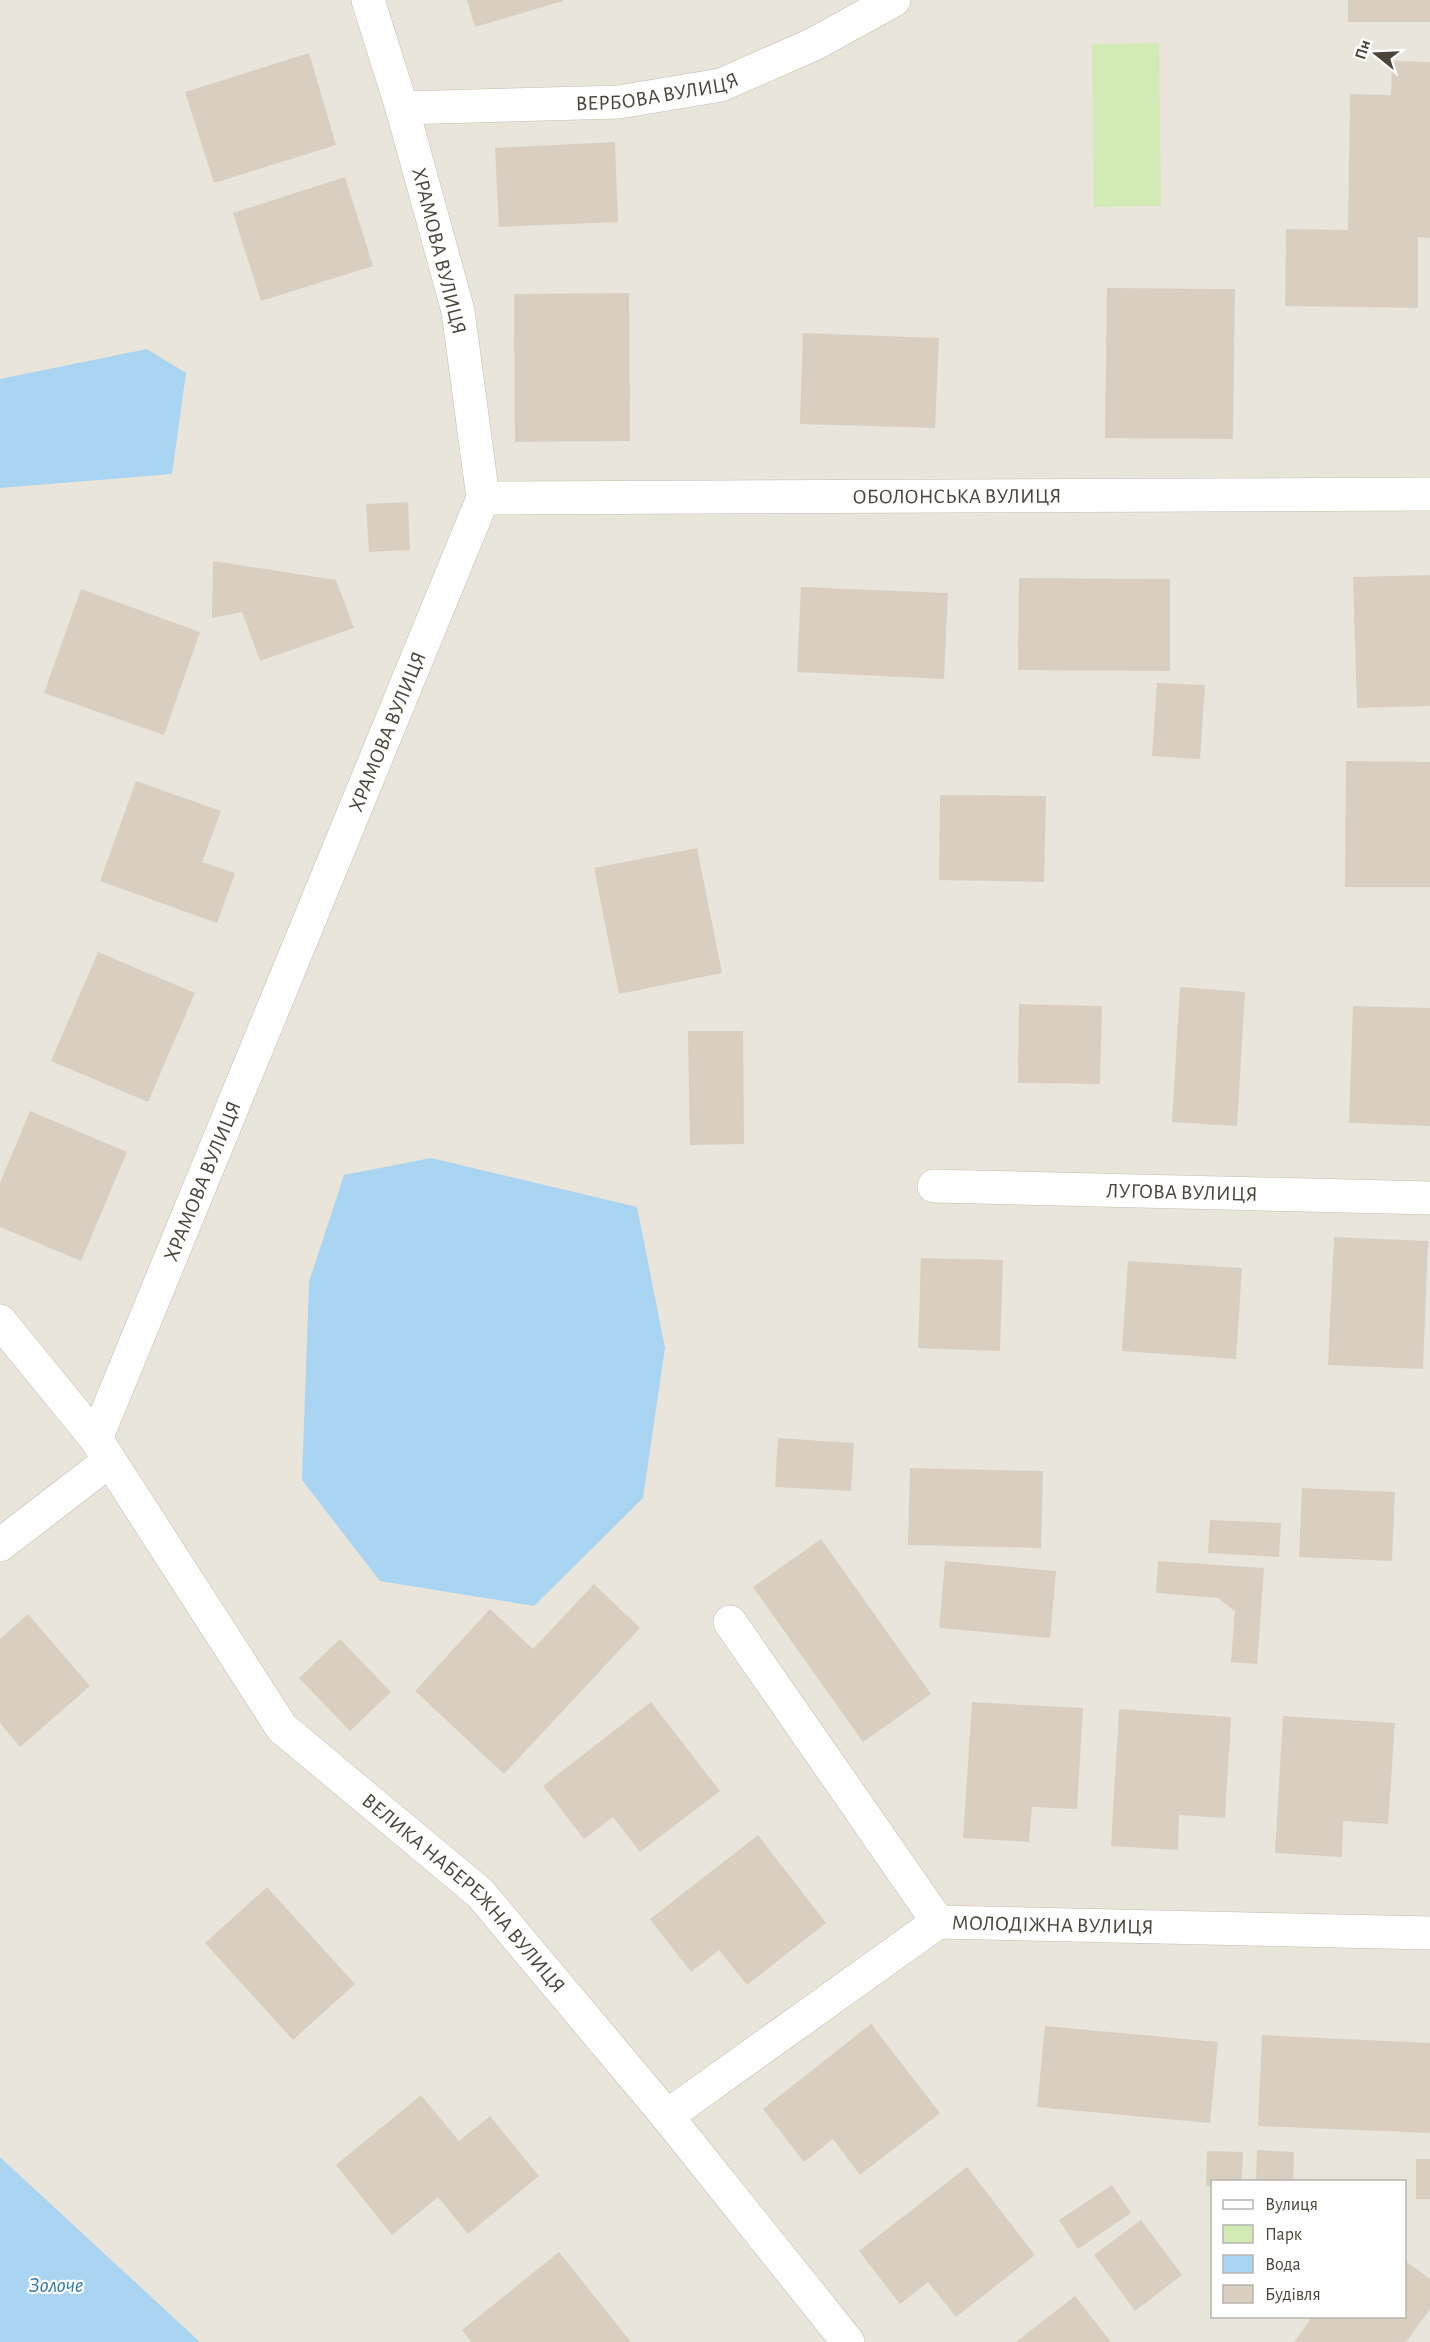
<svg xmlns="http://www.w3.org/2000/svg" width="1430" height="2342" font-family="'Alegreya Sans',sans-serif">
<rect width="100%" height="100%" fill="#f6f3ec"/>
<path fill="#eae5da" fill-rule="evenodd" d="M0,0h1430v2342h-1230l-200,-185zM1212,2182h192v134h-192z"/>
<polygon fill="#d2eab5" points="1159,43 1161,206 1094,207 1092,44"/>
<g fill="#a9d4f2">
<polygon points="147,349 186,373 172,474 0,488 0,379"/>
<polygon points="431,1158 637,1207 665,1348 643,1498 534,1606 380,1581 302,1480 309,1282 344,1175"/>
<polygon points="0,2157 200,2342 0,2342"/>
</g>
<g fill="#d8cfc1">
<polygon points="467,0 563,0 563,1 475,27"/>
<rect x="1348" y="0" width="82" height="22"/>
<polygon points="309,53 336,145 214,183 185,92"/>
<polygon points="1392,61 1430,62 1430,238 1418,237 1418,308 1285,306 1286,229 1348,230 1350,94 1391,95"/>
<polygon points="615,142 618,222 499,227 495,148"/>
<polygon points="345,177 373,266 261,301 233,213"/>
<polygon points="1107,288 1235,289 1233,439 1105,438"/>
<polygon points="629,293 630,441 515,442 514,294"/>
<polygon points="803,333 939,338 935,428 800,424"/>
<polygon points="408,502 410,550 369,552 366,504"/>
<polygon points="213,561 336,580 354,628 260,661 242,612 212,618"/>
<polygon points="1430,575 1430,706 1357,708 1353,577"/>
<polygon points="1019,578 1170,579 1170,671 1018,670"/>
<polygon points="801,587 948,593 944,679 797,672"/>
<polygon points="81,589 200,632 164,735 44,693"/>
<polygon points="1157,683 1205,685 1200,759 1152,756"/>
<polygon points="1346,761 1430,762 1430,887 1345,887"/>
<polygon points="136,781 221,811 202,862 235,873 217,923 100,881"/>
<polygon points="940,795 1046,796 1044,882 939,880"/>
<polygon points="697,848 722,973 619,994 594,868"/>
<polygon points="98,952 195,993 148,1102 51,1061"/>
<polygon points="1180,987 1245,992 1237,1126 1172,1122"/>
<polygon points="1019,1004 1102,1006 1100,1084 1018,1083"/>
<polygon points="1353,1006 1430,1008 1430,1126 1349,1123"/>
<polygon points="688,1031 743,1031 744,1144 690,1145"/>
<polygon points="30,1111 127,1152 81,1261 0,1227 0,1183"/>
<polygon points="1334,1237 1428,1241 1423,1369 1328,1365"/>
<polygon points="921,1258 1003,1260 1000,1351 918,1348"/>
<polygon points="1128,1261 1242,1268 1236,1359 1122,1351"/>
<polygon points="778,1438 854,1443 851,1491 775,1487"/>
<polygon points="910,1468 1043,1471 1041,1548 908,1545"/>
<polygon points="1302,1488 1395,1492 1392,1561 1299,1557"/>
<polygon points="1210,1520 1281,1523 1279,1557 1208,1553"/>
<polygon points="821,1539 931,1694 863,1742 753,1587"/>
<polygon points="945,1561 1056,1571 1050,1638 939,1628"/>
<polygon points="1158,1561 1264,1568 1257,1664 1231,1662 1235,1611 1218,1598 1156,1593"/>
<polygon points="594,1584 640,1628 504,1774 415,1691 490,1609 533,1649"/>
<polygon points="28,1614 90,1686 20,1747 0,1723 0,1639"/>
<polygon points="340,1639 391,1692 350,1731 299,1678"/>
<polygon points="651,1702 720,1791 640,1852 613,1817 584,1839 543,1786"/>
<polygon points="972,1702 1083,1708 1077,1809 1032,1807 1029,1842 963,1838"/>
<polygon points="1119,1709 1231,1717 1225,1818 1179,1815 1178,1850 1111,1846"/>
<polygon points="1283,1716 1395,1723 1388,1824 1343,1821 1342,1857 1275,1853"/>
<polygon points="758,1835 826,1923 747,1985 719,1950 691,1972 650,1919"/>
<polygon points="267,1887 355,1984 293,2040 205,1943"/>
<polygon points="871,2024 940,2113 860,2175 833,2139 804,2162 763,2109"/>
<polygon points="1045,2026 1218,2042 1210,2123 1037,2107"/>
<polygon points="1262,2035 1430,2043 1430,2133 1258,2126"/>
<polygon points="421,2095 459,2141 490,2116 539,2176 468,2234 438,2197 392,2235 336,2165"/>
<polygon points="1257,2150 1294,2152 1293,2182 1256,2182"/>
<polygon points="1207,2151 1243,2152 1242,2182 1212,2182 1212,2186 1206,2186"/>
<rect x="1416" y="2159" width="14" height="40"/>
<polygon points="967,2167 1035,2255 956,2317 928,2282 900,2304 859,2251"/>
<polygon points="1112,2185 1131,2213 1078,2249 1059,2220"/>
<polygon points="1141,2220 1182,2275 1135,2311 1094,2255"/>
<polygon points="559,2252 631,2342 471,2342 462,2330"/>
<polygon points="1404,2260 1430,2279 1430,2309 1406,2342 1294,2342 1313,2316 1404,2316"/>
<polygon points="1075,2296 1111,2342 1016,2342"/>
</g>
<g fill="none" stroke-linecap="round" stroke-linejoin="round">
<defs>
<g id="minor">
<path id="s1" d="M402,108l217,-6 102,-17 93,-41 80,-44"/>
<path id="s2" d="M483,498l947,-4"/>
<path id="s3" d="M934,1186l496,12"/>
<path id="s4" d="M0,1321l96,118 186,289 198,165 187,223 181,226"/>
<path id="s5" d="M96,1439l387,-941 -25,-187 -56,-203 -34,-108"/>
<polyline points="0,1545 109,1461"/>
<polyline points="730,1622 938,1922"/>
<path id="s6" d="M667,2116l271,-194 492,11"/>
</g>
</defs>
<use href="#minor" stroke="#c2bbae" stroke-width="34"/>
<use href="#minor" stroke="#fff" stroke-width="33"/>
</g>
<g text-anchor="middle" dominant-baseline="central" stroke-width="4.5" stroke-linejoin="round" paint-order="stroke">
<g font-size="21" fill="#4b4439" stroke="#fff">
<text stroke="none"><textPath href="#s1" startOffset="256">ВЕРБОВА ВУЛИЦЯ</textPath></text>
<text transform="translate(439 251) rotate(76)">ХРАМОВА ВУЛИЦЯ</text>
<text stroke="none"><textPath href="#s2" startOffset="474">ОБОЛОНСЬКА ВУЛИЦЯ</textPath></text>
<text stroke="none"><textPath href="#s5" startOffset="765">ХРАМОВА ВУЛИЦЯ</textPath></text>
<text stroke="none"><textPath href="#s5" startOffset="279">ХРАМОВА ВУЛИЦЯ</textPath></text>
<text stroke="none"><textPath href="#s3" startOffset="248">ЛУГОВА ВУЛИЦЯ</textPath></text>
<text stroke="none"><textPath href="#s4" startOffset="742">ВЕЛИКА НАБЕРЕЖНА ВУЛИЦЯ</textPath></text>
<text stroke="none"><textPath href="#s6" startOffset="448">МОЛОДІЖНА ВУЛИЦЯ</textPath></text>
</g>
<g font-size="22" font-style="italic" fill="#2e7ab2" stroke="#fff">
<text x="56" y="2285">Золоче</text>
</g>
</g>
<rect x="1211" y="2180" width="195" height="138" fill="#ffffff" stroke="#b7b4b0" stroke-width="1.5"/>
<rect x="1223" y="2200" width="30" height="9" fill="#ffffff" stroke="#b7b4b0" stroke-width="1.5"/>
<text x="1265" y="2210" font-size="18" fill="#4b4439">Вулиця</text>
<rect x="1223" y="2225" width="30" height="18" fill="#d2eab5" stroke="#b7b4b0" stroke-width="1.5"/>
<text x="1265" y="2240" font-size="18" fill="#4b4439">Парк</text>
<rect x="1223" y="2255" width="30" height="18" fill="#a9d4f2" stroke="#b7b4b0" stroke-width="1.5"/>
<text x="1265" y="2270" font-size="18" fill="#4b4439">Вода</text>
<rect x="1223" y="2285" width="30" height="18" fill="#d8cfc1" stroke="#b7b4b0" stroke-width="1.5"/>
<text x="1265" y="2300" font-size="18" fill="#4b4439">Будівля</text>
<g transform="translate(1376 54) rotate(288)" stroke="#ffffff" stroke-width="4.5" paint-order="stroke">
<path d="M0-4.5L10 22L0 15L-10 22Z" fill="#4b4439"/>
<text y="-9" font-size="16" font-weight="bold" text-anchor="middle" fill="#4b4439">Пн</text>
</g>
</svg>
